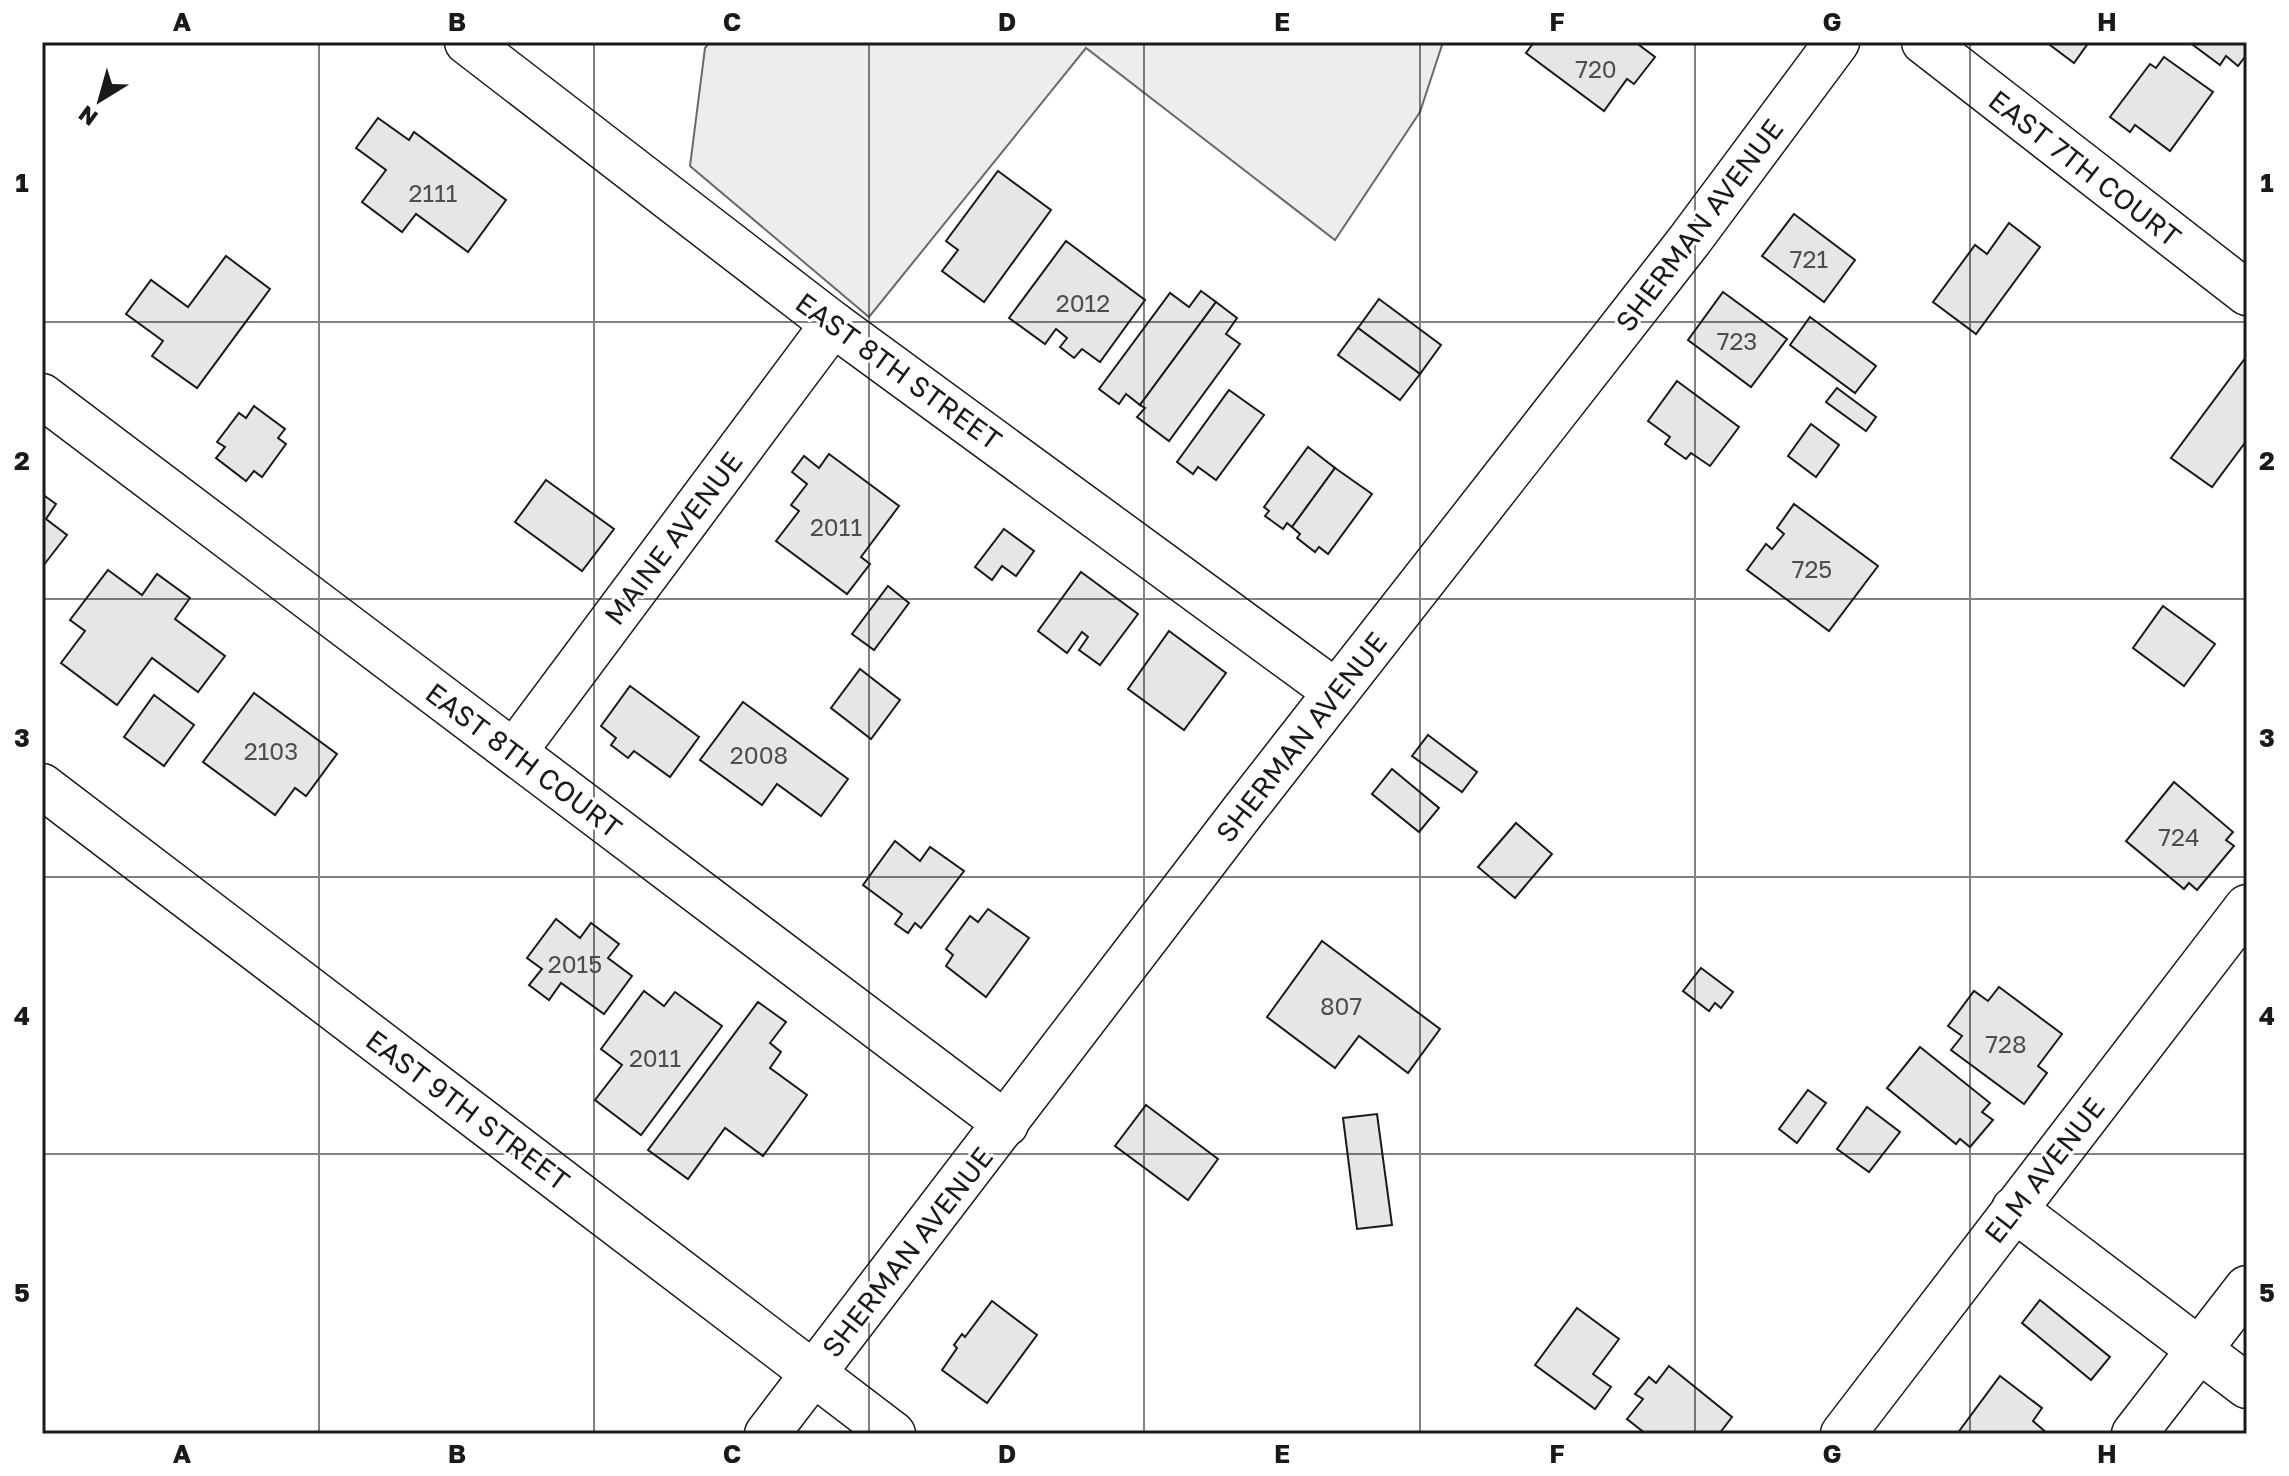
<svg xmlns="http://www.w3.org/2000/svg" width="2289" height="1476" font-family="'Golos Text',sans-serif">
<rect width="100%" height="100%" fill="#fff"/>
<polygon fill="#ededed" stroke="#6a6a6a" stroke-width="2" points="710,42 1443,42 1420,112 1335,240 1086,48 869,317 690,166 705,48"/>
<g fill="#e6e6e6" stroke="#1a1a1a" stroke-width="2">
<polygon points="1534,42 1635,42 1655,57 1634,84 1627,79 1604,111 1526,53"/>
<polygon points="2046,42 2089,42 2074,63"/>
<polygon points="2189,42 2247,42 2247,54 2238,66 2226,56 2220,65"/>
<polygon points="2164,57 2213,92 2170,151 2135,125 2130,132 2110,117 2150,64 2156,68"/>
<polygon points="378,118 409,140 414,132 506,200 468,252 416,214 402,232 362,202 386,170 356,148"/>
<polygon points="998,171 1051,210 984,302 942,271 958,250 946,241"/>
<polygon points="1794,214 1855,260 1824,302 1762,256"/>
<polygon points="2009,223 2040,247 1976,334 1933,302 1975,245 1987,254"/>
<polygon points="1066,241 1145,300 1100,362 1082,349 1074,358 1060,347 1067,338 1056,329 1045,344 1009,318"/>
<polygon points="226,256 270,289 197,388 152,356 163,341 126,314 151,280 188,307"/>
<polygon points="1201,291 1216,302 1140,405 1126,394 1119,404 1099,389 1170,293 1189,307"/>
<polygon points="1723,292 1787,339 1751,387 1688,340"/>
<polygon points="1379,299 1441,345 1420,374 1358,328"/>
<polygon points="1216,302 1237,318 1226,334 1240,344 1169,441 1137,417 1145,408 1140,405"/>
<polygon points="1810,317 1876,366 1855,393 1790,345"/>
<polygon points="1358,328 1420,374 1400,400 1338,355"/>
<polygon points="2246,357 2247,440 2212,487 2171,458"/>
<polygon points="1677,381 1739,427 1710,466 1691,453 1686,459 1665,444 1670,437 1648,421"/>
<polygon points="1837,388 1876,417 1866,431 1826,402"/>
<polygon points="1229,390 1264,415 1216,480 1198,467 1193,474 1177,462"/>
<polygon points="254,406 285,429 278,438 286,444 262,477 254,471 246,481 216,458 225,447 217,442 239,413 246,418"/>
<polygon points="1811,424 1839,445 1816,477 1788,456"/>
<polygon points="1308,447 1335,468 1292,527 1287,523 1283,529 1265,516 1269,511 1264,507"/>
<polygon points="829,454 899,506 861,557 870,564 847,594 776,541 799,511 791,505 807,484 792,472 804,456 819,468"/>
<polygon points="1335,468 1372,494 1328,554 1319,547 1315,552 1297,538 1300,534 1292,527"/>
<polygon points="546,480 614,529 582,571 515,522"/>
<polygon points="42,494 56,504 46,519 67,535 43,566"/>
<polygon points="1794,504 1878,566 1829,631 1747,570 1766,544 1772,549 1784,534 1777,528"/>
<polygon points="1004,529 1034,551 1016,576 1002,566 992,580 975,567"/>
<polygon points="108,570 142,595 157,574 190,598 175,619 225,656 198,692 152,658 117,705 61,663 85,631 70,620"/>
<polygon points="1081,572 1138,614 1100,665 1079,650 1088,637 1082,632 1067,653 1038,631"/>
<polygon points="888,586 909,603 874,650 852,634"/>
<polygon points="2163,606 2215,644 2184,686 2133,648"/>
<polygon points="1169,631 1226,673 1184,730 1128,689"/>
<polygon points="860,669 900,700 871,739 831,708"/>
<polygon points="630,686 699,737 670,777 634,751 628,758 611,745 616,738 601,726"/>
<polygon points="254,693 337,754 306,796 295,788 275,815 203,762"/>
<polygon points="154,695 194,725 164,766 124,737"/>
<polygon points="743,702 848,779 821,816 777,784 762,805 700,760"/>
<polygon points="1428,735 1477,772 1462,792 1412,756"/>
<polygon points="1392,769 1439,808 1419,832 1372,794"/>
<polygon points="2174,782 2233,832 2226,840 2234,846 2197,890 2189,883 2184,889 2126,841"/>
<polygon points="1516,823 1552,854 1515,898 1478,867"/>
<polygon points="895,841 920,861 930,847 964,871 921,928 915,923 908,933 895,924 902,914 863,885"/>
<polygon points="988,909 1029,938 986,997 946,966 953,955 946,949 970,916 978,922"/>
<polygon points="556,919 580,938 591,923 619,944 608,958 632,976 604,1014 561,983 549,1000 529,985 542,969 527,958"/>
<polygon points="1322,941 1440,1029 1408,1073 1359,1036 1335,1068 1267,1017"/>
<polygon points="1701,968 1733,992 1721,1008 1715,1003 1709,1011 1683,991"/>
<polygon points="1999,987 2062,1034 2038,1066 2047,1073 2024,1104 1951,1050 1962,1036 1948,1026 1974,991 1988,1001"/>
<polygon points="644,991 664,1006 675,992 722,1026 641,1135 595,1100 622,1065 601,1049"/>
<polygon points="758,1002 786,1022 770,1043 781,1052 770,1068 807,1095 763,1156 725,1128 688,1179 648,1150"/>
<polygon points="1920,1047 1990,1103 1982,1112 1993,1120 1970,1147 1960,1139 1956,1144 1887,1088"/>
<polygon points="1808,1090 1826,1103 1797,1143 1779,1129"/>
<polygon points="1146,1105 1218,1159 1188,1200 1115,1146"/>
<polygon points="1867,1107 1900,1132 1869,1172 1837,1149"/>
<polygon points="1377,1114 1392,1225 1357,1229 1343,1118"/>
<polygon points="2040,1300 2110,1357 2091,1380 2022,1323"/>
<polygon points="992,1301 1037,1335 987,1403 942,1370 957,1348 954,1345 962,1334 965,1337"/>
<polygon points="1577,1308 1619,1339 1593,1374 1611,1387 1595,1409 1535,1365"/>
<polygon points="1669,1366 1732,1417 1719,1434 1646,1434 1627,1419 1643,1399 1635,1394 1649,1377 1656,1383"/>
<polygon points="2000,1376 2042,1408 2033,1421 2048,1434 1957,1434"/>
</g>
<g fill="none" stroke-linecap="round" stroke-linejoin="round">
<defs>
<g id="minor">
<polyline points="467,42 833,324 1336,692"/>
<polyline points="1924,42 2247,293"/>
<polyline points="42,396 1006,1124"/>
<polyline points="514,752 833,324"/>
<polyline points="42,786 893,1434"/>
<polyline points="2014,1209 2247,1386"/>
<polyline points="767,1434 1244,810 1689,241 1837,42"/>
<polyline points="1843,1434 2247,907"/>
<polyline points="2134,1434 2247,1288"/>
</g>
</defs>
<use href="#minor" stroke="#1a1a1a" stroke-width="47"/>
<use href="#minor" stroke="#fff" stroke-width="44"/>
</g>
<path fill="none" stroke="#1a1a1a" stroke-width="2" stroke-opacity="0.55" d="M319,42v1392M594,42v1392M869,42v1392M1144,42v1392M1420,42v1392M1695,42v1392M1970,42v1392M42,322h2205M42,599h2205M42,877h2205M42,1154h2205"/>
<g text-anchor="middle" dominant-baseline="central" stroke-width="6" stroke-linejoin="round" paint-order="stroke">
<g font-size="24" fill="#4d4d4d">
<text x="1596" y="68">720</text>
<text x="433" y="192">2111</text>
<text x="1809" y="258">721</text>
<text x="1083" y="302">2012</text>
<text x="1737" y="340">723</text>
<text x="836" y="526">2011</text>
<text x="1812" y="568">725</text>
<text x="271" y="750">2103</text>
<text x="759" y="754">2008</text>
<text x="2179" y="836">724</text>
<text x="575" y="963">2015</text>
<text x="1341" y="1005">807</text>
<text x="2006" y="1043">728</text>
<text x="655" y="1057">2011</text>
</g>
<g font-size="28" fill="#1a1a1a" stroke="#fff">
<text transform="translate(2085 168) rotate(38)">EAST 7TH COURT</text>
<text transform="translate(1699 225) rotate(-53)">SHERMAN AVENUE</text>
<text transform="translate(899 371) rotate(36)">EAST 8TH STREET</text>
<text transform="translate(673 538) rotate(-53)">MAINE AVENUE</text>
<text transform="translate(1301 737) rotate(-52)">SHERMAN AVENUE</text>
<text transform="translate(524 760) rotate(37)">EAST 8TH COURT</text>
<text transform="translate(468 1110) rotate(37)">EAST 9TH STREET</text>
<text transform="translate(2044 1170) rotate(-52)">ELM AVENUE</text>
<text transform="translate(907 1252) rotate(-52)">SHERMAN AVENUE</text>
</g>
</g>
<rect width="2289" height="1476" fill="none" stroke="#ffffff" stroke-width="88"/>
<g transform="translate(100 100) rotate(217)" stroke="#ffffff" stroke-width="6" paint-order="stroke">
<path d="M0-6L14 30L0 20L-14 30Z" fill="#1a1a1a"/>
<text y="-12" font-size="22" font-weight="bold" text-anchor="middle" fill="#1a1a1a">N</text>
</g>
<rect x="44" y="44" width="2201" height="1388" fill="none" stroke="#1a1a1a" stroke-width="3"/>
<g font-size="26" text-anchor="middle" font-weight="bold" fill="#1a1a1a">
<text x="182" y="31">A</text>
<text x="457" y="31">B</text>
<text x="732" y="31">C</text>
<text x="1007" y="31">D</text>
<text x="1282" y="31">E</text>
<text x="1557" y="31">F</text>
<text x="1832" y="31">G</text>
<text x="2107" y="31">H</text>
<text x="22" y="192">1</text>
<text x="2267" y="192">1</text>
<text x="22" y="470">2</text>
<text x="2267" y="470">2</text>
<text x="22" y="747">3</text>
<text x="2267" y="747">3</text>
<text x="22" y="1025">4</text>
<text x="2267" y="1025">4</text>
<text x="22" y="1302">5</text>
<text x="2267" y="1302">5</text>
<text x="182" y="1463">A</text>
<text x="457" y="1463">B</text>
<text x="732" y="1463">C</text>
<text x="1007" y="1463">D</text>
<text x="1282" y="1463">E</text>
<text x="1557" y="1463">F</text>
<text x="1832" y="1463">G</text>
<text x="2107" y="1463">H</text>
</g>
</svg>
